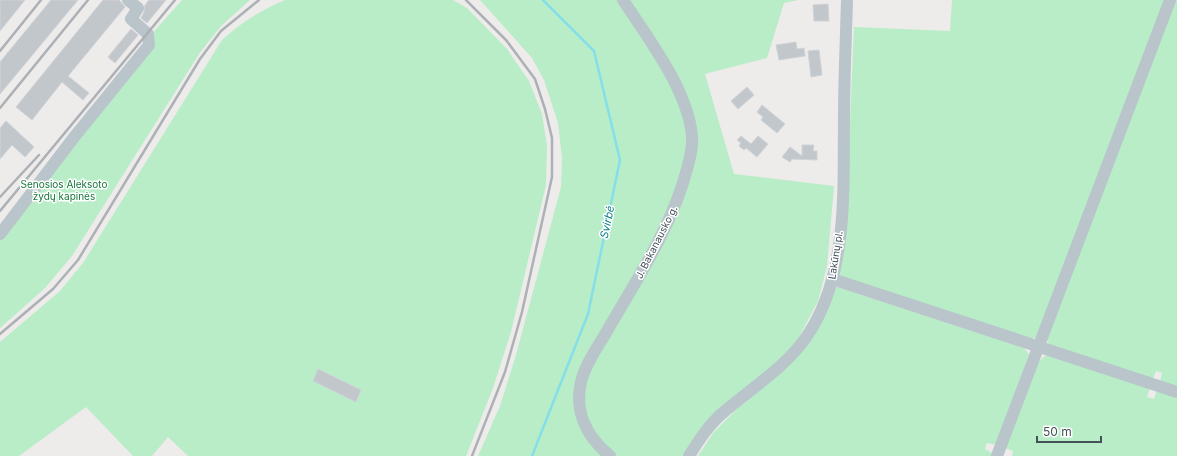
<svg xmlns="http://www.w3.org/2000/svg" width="1177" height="456" font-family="Inter,sans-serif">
<rect width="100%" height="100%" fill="#eeebeb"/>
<g fill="#b8edc7">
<polygon points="182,0 250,0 221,26 199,54 72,256 44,289 0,328 0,225 141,46"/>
<path d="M285,0h168l14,8 40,41 22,32 13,33 5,32 -1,39 -35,147 -18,56 -27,68h-278l-20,-19 -16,19h-19l-47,-49 -67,49h-19v-114l60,-51 23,-28 139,-223c20,-18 39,-30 63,-40z"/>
<polygon points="480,0 798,0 784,3 767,58 705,74 734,174 834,186 827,266 818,301 797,341 770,370 682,456 478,456 500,406 516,355 561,187 562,158 558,123 544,80 532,58"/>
<polygon points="952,0 1165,0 1036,338 1030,339 837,277 848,168 854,27 950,31"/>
<polygon points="1174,0 1177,0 1177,387 1160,382 1162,373 1156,371 1153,379 1053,346 1048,343 1047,339"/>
<polygon points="834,286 1024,348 1029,354 997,445 987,443 985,449 992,453 992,456 698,456 713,433 739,407 783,370"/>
<polygon points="1046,355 1150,388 1147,397 1154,399 1157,389 1177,396 1177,456 1012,456 1013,451 1005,448 1038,362"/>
</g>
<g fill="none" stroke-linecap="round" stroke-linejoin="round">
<polyline stroke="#85dfea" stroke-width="2.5" points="532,456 588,314 620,160 594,51 543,0"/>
</g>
<g fill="#c2c7cb" stroke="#cfd2d7">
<polygon points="0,0 25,0 0,31"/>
<polygon points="51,0 78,0 0,94 0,62"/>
<polygon points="103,0 119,0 125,7 68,76 89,93 83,100 62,82 32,120 16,107"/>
<polygon points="149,0 166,0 147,23 141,18 144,12 145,5"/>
<polygon points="828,4 829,21 814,21 813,5"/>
<polygon points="131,29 138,35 115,63 108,57"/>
<polygon points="796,42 797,49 804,48 805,56 779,60 776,45"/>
<polygon points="819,50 822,75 811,77 808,51"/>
<polygon points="747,87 754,95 738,109 731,101"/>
<polygon points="762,105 785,124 777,133 761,120 763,117 757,112"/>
<polygon points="6,121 34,147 25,157 12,145 0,159 0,128"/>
<polygon points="741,136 751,144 758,136 768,144 757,157 746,148 744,150 739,146 741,143 737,140"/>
<polygon points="802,145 814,145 813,151 817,151 817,160 792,159 790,162 782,157 790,147 802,156"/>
<polygon points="318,369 361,390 356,402 313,381"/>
</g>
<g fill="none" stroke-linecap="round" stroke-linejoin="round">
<g stroke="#b9c4cb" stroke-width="12">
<polyline points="0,234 75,136 149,45 148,34 131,19 138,8 128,0"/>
<polyline points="832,279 1177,392"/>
<path d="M610,456c-23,-19 -36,-44 -29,-74 4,-18 17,-35 26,-51 30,-52 65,-104 80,-162 3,-11 6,-22 5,-33 -4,-46 -44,-98 -69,-136"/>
<path d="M689,456c10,-16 21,-33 36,-45 28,-24 61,-44 82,-75 42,-62 36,-146 37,-218 0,-39 2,-79 3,-118"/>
<polyline points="997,456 1170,0"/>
</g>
<g stroke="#adb1b6" stroke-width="2.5">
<polyline points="466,0 506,40 535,79 545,109 552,138 552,177 522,312 505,372 472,456"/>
<polyline points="0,51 41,0"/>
<polyline points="0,108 88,0"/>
<polyline points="0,197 39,155"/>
<polyline points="0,211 175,0"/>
<polyline points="0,334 53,289 78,260 200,59 221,31 259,0"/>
</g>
</g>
<g text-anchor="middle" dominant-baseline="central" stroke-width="3" stroke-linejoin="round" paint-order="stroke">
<g font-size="10" fill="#16773d" stroke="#fff">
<text x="64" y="184">Senosios Aleksoto<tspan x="64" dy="12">žydų kapinės</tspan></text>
</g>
<g font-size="10" fill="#445158" stroke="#fff">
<text transform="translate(656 242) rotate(-63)">J. Bakanausko g.</text>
<text transform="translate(835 255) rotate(-81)">Lakūnų pl.</text>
</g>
<g font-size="11" font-style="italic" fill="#0e7f8c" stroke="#fff">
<text transform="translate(607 222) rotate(-78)">Svirbė</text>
</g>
</g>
<path d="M1037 436v6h64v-6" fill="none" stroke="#445158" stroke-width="2"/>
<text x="1043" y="436" font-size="12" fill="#445158" stroke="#ffffff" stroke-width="3" paint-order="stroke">50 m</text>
</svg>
